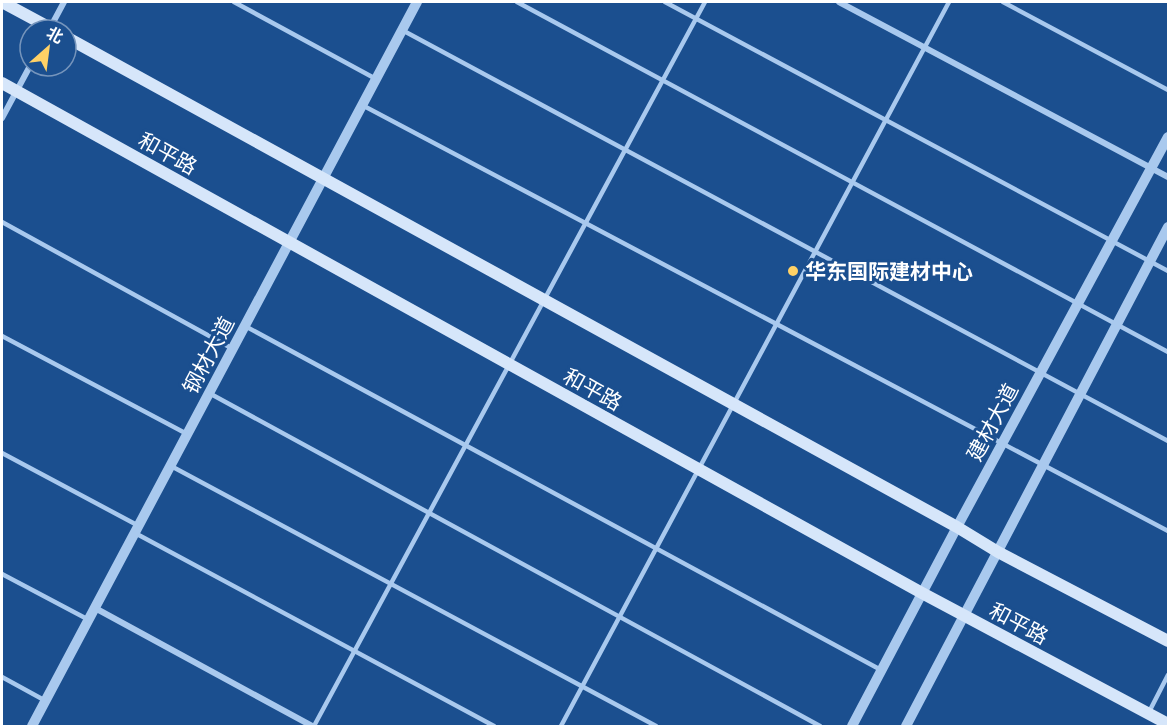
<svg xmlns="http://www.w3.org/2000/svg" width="1170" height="728" font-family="Ubuntu,'Noto Sans SC',sans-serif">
<rect width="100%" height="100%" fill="#1b4f8f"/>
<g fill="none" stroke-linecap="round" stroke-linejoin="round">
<g stroke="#a9c9ee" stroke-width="4.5">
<polyline points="234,2 376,79"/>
<polyline points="517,2 1168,352"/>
<polyline points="665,2 1168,271"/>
<polyline points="1003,2 1168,90"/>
<polyline points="402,30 1168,441"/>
<polyline points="362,105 1168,531"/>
<polyline points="2,222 233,349"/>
<polyline points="245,326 881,670"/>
<polyline points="2,336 187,434"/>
<polyline points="209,393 820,726"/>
<polyline points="2,453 137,525"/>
<polyline points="171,466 656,726"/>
<polyline points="135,533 494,726"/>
<polyline points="2,574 89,620"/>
<polyline points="2,677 44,700"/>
<polyline points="1149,712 1168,675"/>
<polyline points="314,726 705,2"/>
<polyline points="561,726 949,2"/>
</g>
<g stroke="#a9c9ee" stroke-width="6">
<polyline points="839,2 1168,177"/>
<polyline points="49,30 64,2"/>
<polyline points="2,118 30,66"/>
<polyline points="95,608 312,726"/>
</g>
<g stroke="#a9c9ee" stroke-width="10">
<polyline points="32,726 417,2"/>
<polyline points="852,726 957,527 1168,137"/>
<polyline points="906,726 1168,227"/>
</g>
<g stroke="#d6e6fa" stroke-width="12">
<polyline points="2,2 54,30"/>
<polyline points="66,37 957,527 998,552 1168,641"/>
<polyline points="2,83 922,593 1168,724"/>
</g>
</g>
<circle fill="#ffd166" stroke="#1b4f8f" stroke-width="2" cx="793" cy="271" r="6"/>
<g text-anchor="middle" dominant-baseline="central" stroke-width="6" stroke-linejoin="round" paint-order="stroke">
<g font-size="21" fill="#fff" stroke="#1b4f8f">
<text transform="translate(168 153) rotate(29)">和平路</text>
<text transform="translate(208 355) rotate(-62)">钢材大道</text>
<text transform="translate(593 389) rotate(29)">和平路</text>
<text transform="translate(992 422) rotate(-62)">建材大道</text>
<text transform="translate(1019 623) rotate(28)">和平路</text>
</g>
<g font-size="21" font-weight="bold" fill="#fff" stroke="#1b4f8f" text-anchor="start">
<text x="805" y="271">华东国际建材中心</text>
</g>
</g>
<rect width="1170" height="728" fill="none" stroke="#ffffff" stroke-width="6"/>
<g transform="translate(48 48) rotate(28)"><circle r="28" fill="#1b4f8f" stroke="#7695bc" stroke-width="1.5"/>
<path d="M0-4.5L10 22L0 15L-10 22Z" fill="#ffd166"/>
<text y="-9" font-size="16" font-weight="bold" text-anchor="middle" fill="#ffffff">北</text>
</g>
</svg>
